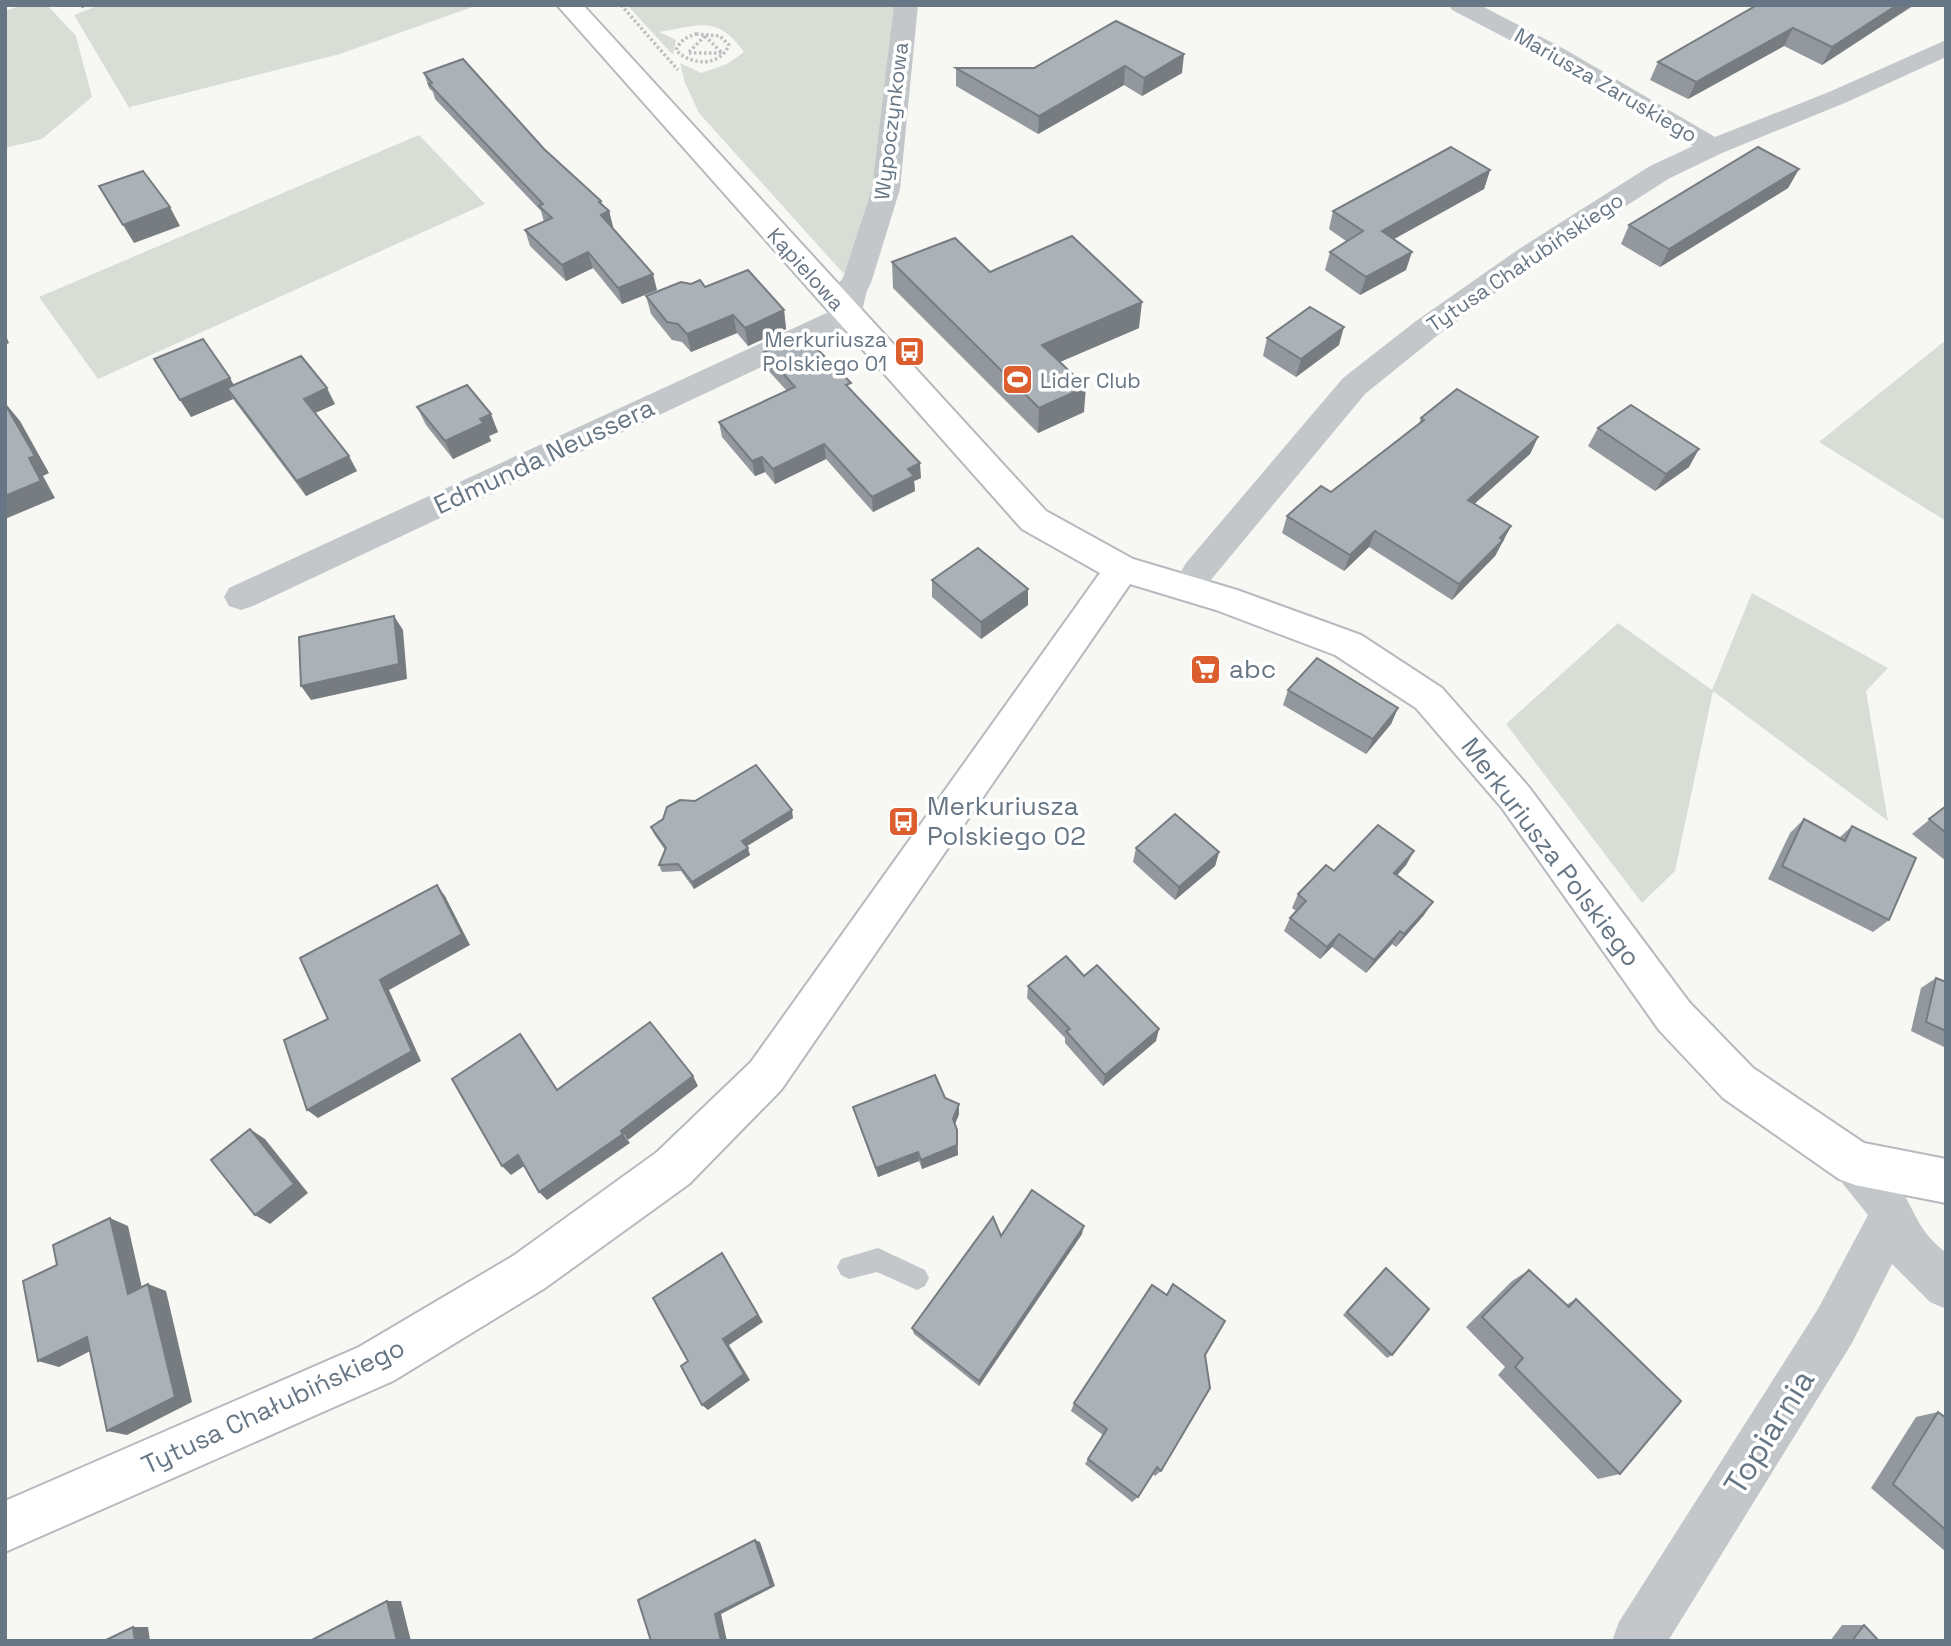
<svg xmlns="http://www.w3.org/2000/svg" width="1951" height="1646" font-family="'Space Grotesk',sans-serif">
<rect width="100%" height="100%" fill="#f7f7f4"/>
<g fill="#d8ded5">
<polygon points="22,5 47,5 76,36 92,97 42,139 5,148 5,11"/>
<polygon points="100,5 478,5 340,54 130,107 131,111 74,15"/>
<path d="M627,5h271l-24,192 -17,67 -14,9 -144,-160 -14,-30 -5,-20 21,10 26,-9 17,-12c-28,-38 -44,-26 -85,-20l17,8 -3,15z"/>
<polygon points="419,135 485,204 98,379 39,297"/>
<polygon points="1946,340 1946,521 1819,442"/>
<polygon points="1752,593 1888,668 1866,691 1888,821 1713,691 1675,871 1642,903 1506,724 1618,623 1712,690"/>
</g>
<g fill="none" stroke-linecap="round" stroke-linejoin="round">
<defs>
<polygon id="secondary" points="557,5 583,5 1046,511 1133,559 1237,590 1361,635 1442,688 1528,786 1689,1002 1753,1068 1864,1143 1946,1159 1946,1203 1855,1185 1839,1179 1723,1098 1659,1030 1502,808 1416,708 1335,655 1216,610 1130,584 781,1090 689,1184 545,1288 393,1381 5,1552 5,1501 359,1347 513,1256 657,1152 751,1062 1100,573 1022,529"/>
</defs>
<use href="#secondary" stroke="#b5babe" stroke-width="4"/>
<g stroke="#bdbfc1" stroke-width="3.5" stroke-dasharray="2.5 2.5" stroke-linecap="butt">
<polyline points="621,5 678,70"/>
<path d="M696,34l24,2 9,9c-9,22 -38,21 -53,5 4,-9 10,-13 20,-16z"/>
<polyline points="705,36 688,53 722,53"/>
<polyline points="705,36 721,52"/>
</g>
<polygon fill="#c3c7ca" fill-rule="evenodd" points="878,1248 925,1270 929,1278 925,1286 917,1290 877,1272 849,1279 841,1275 837,1267 841,1259"/>
<g fill="#c3c7ca" fill-rule="evenodd">
<path d="M894,5h24l-18,184 -29,94c-9,14 -5,26 -14,39l-604,284 -12,4 -12,-4 -5,-9 5,-9 604,-278 2,-23 8,-9 29,-89z"/>
<polygon points="1449,5 1480,5 1566,50 1715,137 1829,92 1946,40 1946,57 1847,102 1722,153 1670,178 1539,261 1438,335 1365,394 1210,581 1200,598 1188,602 1176,598 1171,589 1186,563 1343,378 1416,321 1519,249 1650,166 1693,146 1548,60 1452,10"/>
<path d="M1855,1141c38,16 48,56 68,88 6,9 15,17 23,24v56l-16,-7 -38,-38 -40,79 -184,298h-56l7,-19 199,-313 50,-94 -29,-36 -6,-16 6,-16z"/>
</g>
<use href="#secondary" fill="#fff" fill-rule="evenodd"/>
</g>
<g fill="#92989d">
<polygon points="1757,5 1913,6 1822,65 1784,46 1688,99 1650,80 1658,62"/>
<polygon points="1116,21 1182,73 1142,96 1124,85 1038,134 956,86 956,68 1034,68"/>
<polygon points="424,73 544,149 609,211 613,227 612,227 657,290 622,304 593,268 566,281 530,246 525,230 544,222 541,211 435,99 433,92 429,88"/>
<polygon points="1799,169 1788,188 1660,267 1621,244 1629,225"/>
<polygon points="1490,170 1484,189 1394,239 1406,270 1360,295 1325,270 1330,252 1346,241 1329,229 1333,211"/>
<polygon points="892,262 990,272 1139,328 1060,362 1084,412 1038,433 893,288"/>
<polygon points="705,287 784,310 786,329 748,346 737,333 691,352 682,342 672,340 651,314 646,296"/>
<polygon points="1267,338 1339,345 1296,377 1263,356"/>
<polygon points="764,352 851,390 921,478 914,481 915,491 873,512 826,459 775,484 765,472 755,476 722,437 719,422 787,391 766,368"/>
<polygon points="234,385 335,404 315,413 357,471 306,496 233,399 191,417"/>
<polygon points="417,407 498,432 489,436 491,441 453,459 426,425"/>
<polygon points="1421,418 1538,437 1530,454 1474,504 1511,526 1495,556 1452,600 1369,547 1344,571 1282,533 1287,516 1331,492 1419,424"/>
<polygon points="1598,428 1689,467 1655,491 1588,446"/>
<polygon points="932,580 1028,589 1028,605 981,639 932,597"/>
<polygon points="1288,690 1398,708 1391,724 1366,754 1283,705"/>
<polygon points="1946,806 1946,861 1912,834"/>
<polygon points="793,818 746,846 750,855 694,889 681,871 662,872 659,865 665,850 654,834 651,827"/>
<polygon points="1804,819 1839,838 1852,826 1889,920 1873,932 1768,879 1790,833"/>
<polygon points="1136,848 1219,852 1215,866 1175,900 1133,862"/>
<polygon points="1414,851 1406,865 1397,875 1424,915 1396,947 1392,944 1366,973 1332,947 1320,959 1284,931 1290,918 1296,911 1292,908 1298,894 1334,871"/>
<polygon points="1084,976 1156,1041 1103,1086 1065,1043 1065,1038 1027,998 1028,986"/>
<polygon points="1936,978 1946,982 1946,1048 1911,1031 1921,988"/>
<polygon points="945,1098 959,1114 955,1124 958,1155 922,1169 919,1161 878,1177 856,1117 853,1107"/>
<polygon points="1082,1234 979,1386 914,1334 912,1328 1001,1236"/>
<polygon points="1386,1268 1392,1355 1387,1358 1343,1315"/>
<polygon points="1529,1270 1566,1305 1576,1299 1620,1474 1598,1479 1498,1375 1505,1367 1466,1327 1512,1281"/>
<polygon points="1205,1355 1161,1471 1155,1476 1152,1473 1138,1497 1132,1502 1085,1464 1103,1435 1071,1411 1074,1403"/>
<polygon points="1938,1412 1946,1418 1946,1552 1871,1488 1916,1417"/>
<polygon points="1842,1625 1864,1625 1879,1641 1830,1641"/>
</g>
<g fill="#777c80">
<polygon points="80,5 90,5 82,8"/>
<polygon points="1897,5 1913,5 1822,65 1832,47"/>
<polygon points="1793,28 1784,46 1688,99 1696,82"/>
<polygon points="1184,54 1182,73 1142,96 1144,78"/>
<polygon points="1125,66 1124,85 1038,134 1039,116"/>
<polygon points="1799,169 1788,188 1660,267 1669,249"/>
<polygon points="1490,170 1484,189 1376,249 1382,231"/>
<polygon points="601,201 604,213 609,211 613,227 605,231 599,202"/>
<polygon points="170,207 180,226 134,243 123,225"/>
<polygon points="588,252 593,268 566,281 562,265"/>
<polygon points="1412,252 1406,270 1360,295 1366,277"/>
<polygon points="653,274 657,290 622,304 618,288"/>
<polygon points="1142,302 1139,328 1041,370 1042,345"/>
<polygon points="784,310 786,329 748,346 745,328"/>
<polygon points="733,315 737,333 691,352 687,334"/>
<polygon points="1344,327 1339,345 1296,377 1301,359"/>
<polygon points="5,334 9,343 5,345"/>
<polygon points="230,378 240,396 227,388 233,399 191,417 180,400"/>
<polygon points="1086,387 1084,412 1038,433 1039,408"/>
<polygon points="327,388 335,404 313,414 304,399"/>
<polygon points="6,404 20,421 49,473 43,476 55,498 5,519 5,496 29,458"/>
<polygon points="491,414 498,432 489,436 491,441 453,459 445,441 480,419"/>
<polygon points="1538,437 1530,454 1461,516 1468,500"/>
<polygon points="824,444 826,459 775,484 773,469"/>
<polygon points="1699,449 1689,467 1655,491 1666,474"/>
<polygon points="349,456 357,471 306,496 297,481"/>
<polygon points="762,457 765,472 755,476 752,461"/>
<polygon points="920,463 921,478 914,481 915,491 873,512 872,497 908,469"/>
<polygon points="1511,526 1495,556 1452,600 1459,584"/>
<polygon points="1375,531 1369,547 1344,571 1350,555"/>
<polygon points="1028,589 1028,605 981,639 981,622"/>
<polygon points="394,616 403,630 407,679 311,700 301,686"/>
<polygon points="1398,708 1391,724 1366,754 1373,739"/>
<polygon points="792,810 793,818 744,848 742,841"/>
<polygon points="748,848 750,855 694,889 692,882"/>
<polygon points="1414,851 1406,865 1387,887 1394,873"/>
<polygon points="1219,852 1215,866 1175,900 1179,887"/>
<polygon points="437,885 445,896 470,945 389,990 421,1061 318,1118 307,1110 380,980"/>
<polygon points="1433,902 1424,915 1396,947 1404,934"/>
<polygon points="1400,931 1392,944 1366,973 1374,960"/>
<polygon points="1339,934 1332,947 1320,959 1327,947"/>
<polygon points="1159,1029 1156,1041 1103,1086 1105,1075"/>
<polygon points="520,1034 528,1045 564,1100 557,1090"/>
<polygon points="693,1076 698,1086 628,1140 621,1131"/>
<polygon points="959,1104 959,1114 953,1129 953,1119"/>
<polygon points="250,1129 265,1139 308,1193 270,1224 255,1215"/>
<polygon points="957,1130 958,1155 922,1169 921,1160"/>
<polygon points="623,1134 630,1143 547,1200 539,1192"/>
<polygon points="918,1152 919,1161 878,1177 876,1168"/>
<polygon points="518,1155 527,1164 511,1175 502,1166"/>
<polygon points="110,1218 128,1226 145,1301 128,1294"/>
<polygon points="1084,1226 1082,1234 979,1386 979,1381"/>
<polygon points="722,1253 763,1322 729,1345 750,1380 708,1410 702,1405 723,1339"/>
<polygon points="148,1284 166,1291 192,1402 127,1435 107,1431"/>
<polygon points="87,1337 106,1343 59,1367 38,1361"/>
<polygon points="755,1540 760,1542 775,1586 721,1614 727,1641 721,1641 715,1614"/>
<polygon points="387,1601 401,1601 411,1641 397,1641"/>
<polygon points="133,1627 148,1627 150,1641 135,1641"/>
</g>
<g fill="#aab1b7" stroke="#777c80" stroke-width="2">
<polygon points="1757,5 1897,5 1832,47 1793,28 1696,82 1658,62"/>
<polygon points="1116,21 1184,54 1144,78 1125,66 1039,116 956,68 1034,68"/>
<polygon points="463,59 544,149 601,201 599,202 609,211 601,215 653,274 618,288 588,252 562,265 525,230 552,218 539,206 543,204 429,84 432,83 424,73"/>
<polygon points="1451,147 1490,170 1382,231 1412,252 1366,277 1330,252 1363,231 1333,211"/>
<polygon points="1758,147 1799,169 1669,249 1629,225"/>
<polygon points="143,171 170,207 123,225 99,186"/>
<polygon points="1072,236 1142,302 1042,345 1086,387 1039,408 892,262 955,238 990,272"/>
<polygon points="748,270 784,310 745,328 733,315 687,334 678,324 667,322 646,296 681,282 691,284 700,280 705,287"/>
<polygon points="1310,307 1344,327 1301,359 1267,338"/>
<polygon points="802,334 851,383 846,385 920,463 908,469 914,476 872,497 824,444 773,469 762,457 752,461 719,422 795,387 764,352"/>
<polygon points="203,339 230,378 180,400 154,359"/>
<polygon points="301,356 327,388 304,399 349,456 297,481 227,388"/>
<polygon points="467,385 491,414 480,419 484,423 445,441 417,407"/>
<polygon points="1457,389 1538,437 1468,500 1511,526 1500,538 1503,540 1459,584 1375,531 1350,555 1287,516 1321,486 1331,492 1424,420 1421,418"/>
<polygon points="5,404 35,456 29,458 41,481 5,496"/>
<polygon points="1631,405 1699,449 1666,474 1598,428"/>
<polygon points="978,548 1028,589 981,622 932,580"/>
<polygon points="394,616 399,664 301,686 299,637"/>
<polygon points="1317,658 1398,708 1373,739 1288,690"/>
<polygon points="756,765 792,810 742,841 748,848 692,882 678,864 659,865 666,848 651,827 663,819 667,807 680,800 695,801"/>
<polygon points="1946,806 1946,833 1929,819"/>
<polygon points="1175,814 1219,852 1179,887 1136,848"/>
<polygon points="1804,819 1845,841 1852,826 1916,858 1889,920 1782,866"/>
<polygon points="1378,825 1414,851 1394,873 1433,902 1404,934 1400,931 1374,960 1339,934 1327,947 1290,918 1306,901 1298,894 1326,865 1334,871"/>
<polygon points="437,885 462,934 380,980 412,1051 307,1110 284,1040 328,1019 300,958"/>
<polygon points="1066,956 1084,976 1097,965 1159,1029 1105,1075 1066,1031 1070,1029 1028,986"/>
<polygon points="1936,978 1946,982 1946,1031 1926,1022"/>
<polygon points="650,1022 693,1076 621,1131 623,1134 539,1192 518,1155 502,1166 452,1079 520,1034 557,1090"/>
<polygon points="935,1075 945,1098 959,1104 953,1119 957,1130 957,1145 921,1160 918,1152 876,1168 853,1107"/>
<polygon points="250,1129 294,1184 255,1215 211,1160"/>
<polygon points="1032,1190 1084,1226 979,1381 912,1328 993,1217 1001,1236"/>
<polygon points="110,1218 128,1294 148,1284 175,1397 107,1431 87,1337 38,1361 23,1281 57,1265 53,1245"/>
<polygon points="722,1253 758,1315 723,1339 744,1374 702,1405 681,1366 688,1361 653,1298"/>
<polygon points="1386,1268 1429,1309 1392,1355 1347,1312"/>
<polygon points="1529,1270 1569,1307 1576,1299 1681,1401 1620,1474 1515,1367 1523,1358 1482,1317"/>
<polygon points="1173,1284 1225,1321 1205,1355 1210,1388 1161,1471 1157,1467 1138,1497 1088,1459 1107,1429 1074,1403 1152,1285 1167,1295"/>
<polygon points="1938,1412 1946,1418 1946,1530 1893,1484"/>
<polygon points="755,1540 771,1586 715,1614 721,1641 651,1641 638,1600"/>
<polygon points="387,1601 397,1641 310,1641"/>
<polygon points="1864,1625 1879,1641 1852,1641"/>
<polygon points="133,1627 135,1641 104,1641"/>
</g>
<defs>
<symbol id="bus-square" viewBox="-11 -11 22 22"><rect x="-9" y="-9" width="18" height="18" rx="4" fill="#dc5e2f" stroke="#fff"/><path d="M-5-6H5V4H4V6H2V4H-2V6H-4V4H-5ZM-3.5-4V0h7V-4ZM-3.5 1.2v1.5H-2V1.2ZM2 1.2v1.5H3.5V1.2Z" fill="#fff"/></symbol>
<symbol id="stadium-square" viewBox="-11 -11 22 22"><rect x="-9" y="-9" width="18" height="18" rx="4" fill="#dc5e2f" stroke="#fff"/><path d="M0-5a6.5 5 0 1 0 0 10a6.5 5 0 1 0 0-10ZM-3.5-1.8h7v3.6h-7Z" fill="#fff"/></symbol>
<symbol id="supermarket-square" viewBox="-11 -11 22 22"><rect x="-9" y="-9" width="18" height="18" rx="4" fill="#dc5e2f" stroke="#fff"/><path d="M-6-5.5h2.5l.6 2H6L4.5 2H-2.5L-4.4-4H-6ZM-1.5 3.2a1.3 1.3 0 1 0 .1 0ZM3 3.2a1.3 1.3 0 1 0 .1 0Z" fill="#fff"/></symbol>
</defs>
<g fill-rule="evenodd">
<use href="#bus-square" x="892" y="334" width="35" height="35"/>
<use href="#stadium-square" x="1000" y="362" width="35" height="35"/>
<use href="#supermarket-square" x="1188" y="652" width="35" height="35"/>
<use href="#bus-square" x="886" y="804" width="35" height="35"/>
</g>
<g text-anchor="middle" dominant-baseline="central" stroke-width="7" stroke-linejoin="round" paint-order="stroke">
<g font-size="21" fill="#677684" stroke="#fff">
<text transform="translate(1606 85) rotate(30)">Mariusza Zaruskiego</text>
<text transform="translate(891 121) rotate(-83)">Wypoczynkowa</text>
<text transform="translate(1525 262) rotate(-34)">Tytusa Chałubińskiego</text>
<text transform="translate(806 269) rotate(48)">Kąpielowa</text>
</g>
<g font-size="21" fill="#677684" stroke="#fff" text-anchor="end">
<text x="887" y="339">Merkuriusza<tspan x="887" dy="24">Polskiego 01</tspan></text>
<text x="1040" y="380" text-anchor="start">Lider Club</text>
</g>
<g font-size="26" fill="#677684" stroke="#fff">
<text transform="translate(544 456) rotate(-25)">Edmunda Neussera</text>
<text transform="translate(1551 852) rotate(53)">Merkuriusza Polskiego</text>
<text transform="translate(273 1406) rotate(-25)">Tytusa Chałubińskiego</text>
</g>
<g font-size="26" fill="#677684" stroke="#fff" text-anchor="start">
<text x="1229" y="669">abc</text>
<text x="927" y="806">Merkuriusza<tspan x="927" dy="30">Polskiego 02</tspan></text>
</g>
<g font-size="32" fill="#677684" stroke="#fff">
<text transform="translate(1769 1432) rotate(-58)">Topiarnia</text>
</g>
</g>
<rect width="1951" height="1646" fill="none" stroke="#677684" stroke-width="14"/>
</svg>
